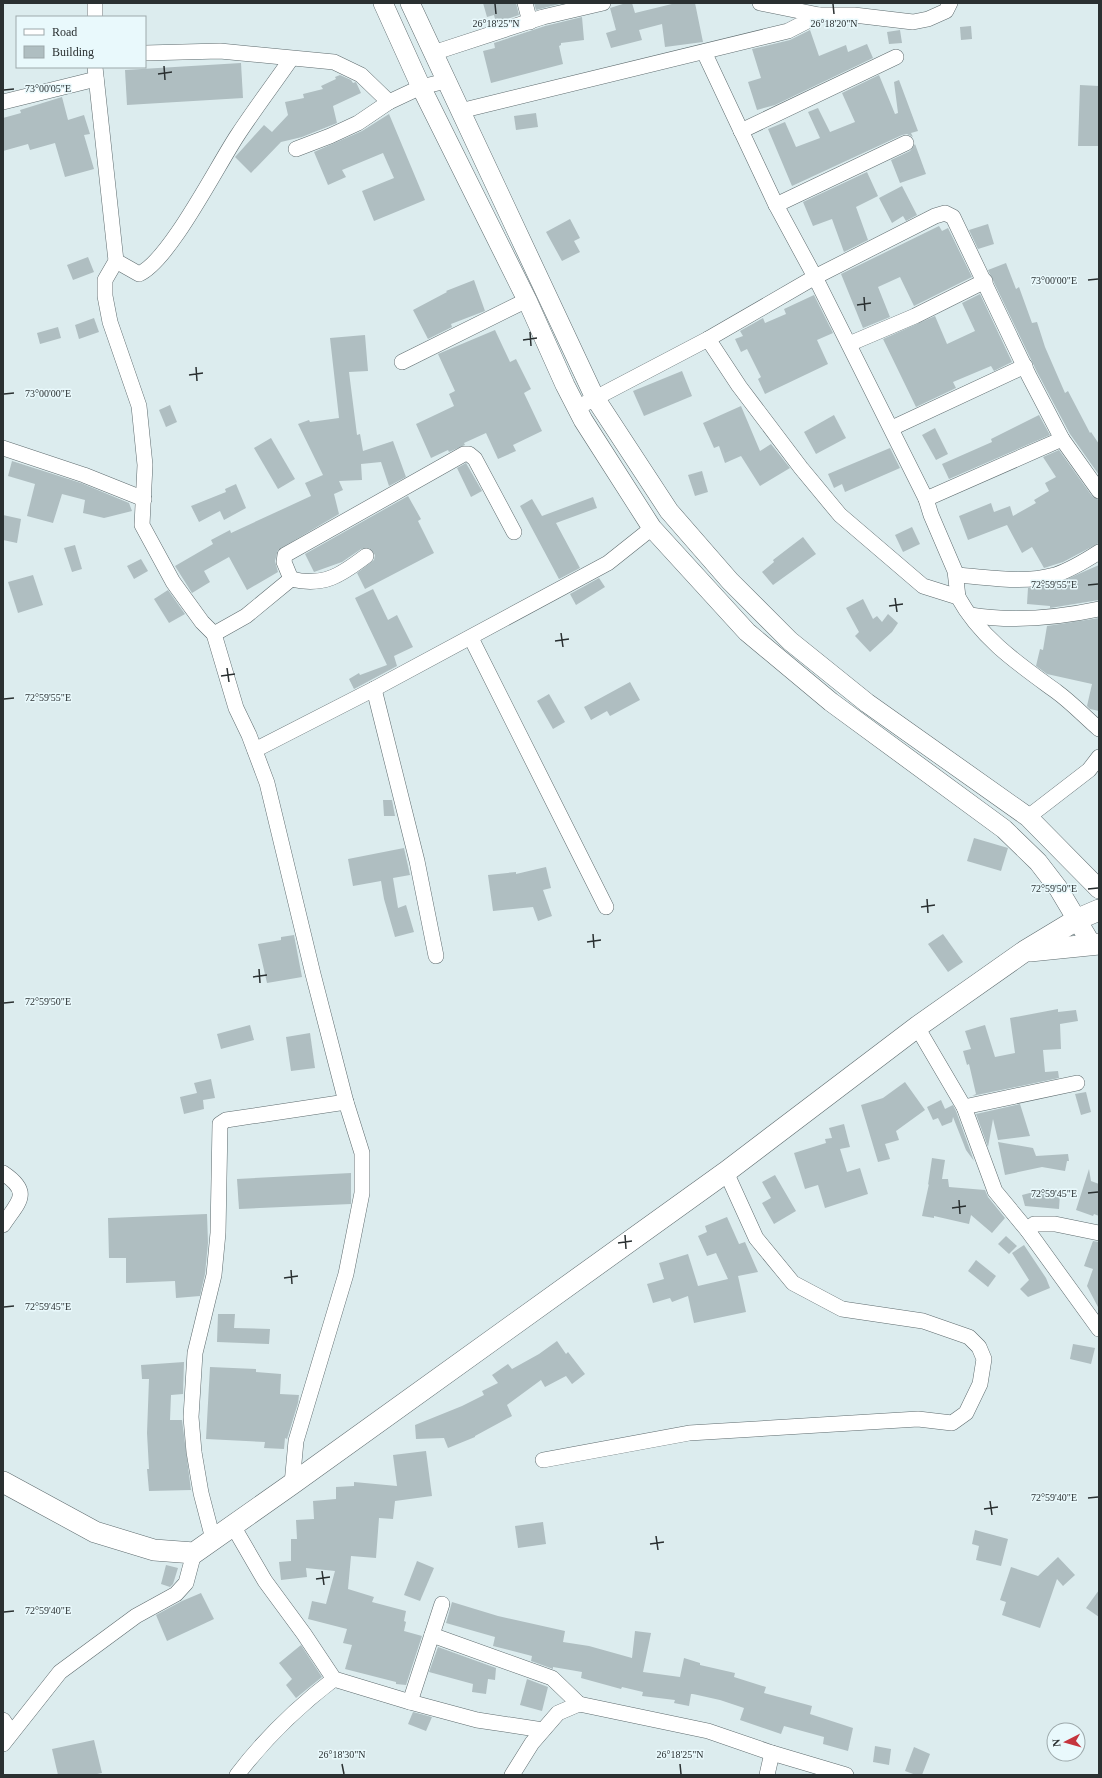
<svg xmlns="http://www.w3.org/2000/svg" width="1102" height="1778" font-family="Georgia,serif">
<rect width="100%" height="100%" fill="#dcecee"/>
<g fill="#afbec1">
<polygon points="483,3 516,3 519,15 496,23 494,15 487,17"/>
<polygon points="534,3 563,3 536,10"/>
<polygon points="626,3 632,3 635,13 676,3 695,3 703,42 665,47 662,24 639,30 642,40 611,48 606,33 616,30 610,8"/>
<polygon points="582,17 584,40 561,43 561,45 559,46 563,64 491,83 483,51 495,48 494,43 545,26"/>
<polygon points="971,26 972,39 961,40 960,27"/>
<polygon points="810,30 819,56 846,45 848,52 867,44 873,58 775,105 757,110 748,82 761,78 752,49 790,40"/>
<polygon points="900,30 902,43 889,44 887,32"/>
<polygon points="241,63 243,98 127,105 125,70"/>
<polygon points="340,75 351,80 353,83 356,82 361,93 333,106 337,123 302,137 281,142 251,173 235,157 264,125 272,132 288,115 285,102 304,98 303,94 323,89 321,86 336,79 335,77"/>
<polygon points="879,75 895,114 898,113 894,82 899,80 918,131 911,133 913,137 907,134 902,135 792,186 768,129 785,122 796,147 820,138 808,112 818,108 830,132 855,122 842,93"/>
<polygon points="1080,85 1099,86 1099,146 1078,146"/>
<polygon points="62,97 68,120 84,115 90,134 84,135 94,169 65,177 55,143 30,150 28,144 3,151 3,118 21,113 20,110"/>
<polygon points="536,113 538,127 516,130 514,116"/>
<polygon points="389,114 425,200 374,221 362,191 394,178 383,153 342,170 346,177 328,185 314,152 362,131"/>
<polygon points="915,144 926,174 900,183 891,160 910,151"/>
<polygon points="867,172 878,196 856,207 868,240 844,252 832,219 813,226 803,202"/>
<polygon points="902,186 917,215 906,221 903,216 892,223 879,198"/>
<polygon points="570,219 580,238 574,241 580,252 562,261 546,232"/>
<polygon points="988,224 994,244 978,249 969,230"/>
<polygon points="939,226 942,231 948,228 972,277 914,306 900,277 878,287 890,317 863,328 841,274"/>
<polygon points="88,257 94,272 73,280 67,265"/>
<polygon points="1006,263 1016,289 1019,287 1032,323 1037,322 1045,347 1065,393 1068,391 1090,433 1091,432 1099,444 1099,475 1070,434 1037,372 988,270"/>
<polygon points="474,280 485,311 451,324 452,327 428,339 413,310 447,292 446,291"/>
<polygon points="980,294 1012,362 994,371 991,366 953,382 956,388 916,407 883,339 935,316 947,344 975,331 962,303"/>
<polygon points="814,295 833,333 817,340 828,364 765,394 758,379 761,377 747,349 741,352 735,339 743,336 740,331 763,318 765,323 786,314 784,309"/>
<polygon points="94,318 99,332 79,339 75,325"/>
<polygon points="58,327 61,338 40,344 37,333"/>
<polygon points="495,330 510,362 516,359 531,389 524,393 542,431 513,445 516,451 498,459 486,433 464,443 465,445 449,452 448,450 431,458 416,424 454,406 449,394 455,391 438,354"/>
<polygon points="365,335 368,371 349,372 357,435 360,434 363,451 393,441 406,477 389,486 381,462 361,464 362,480 339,481 343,490 334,494 339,514 278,550 275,561 278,572 247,590 229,557 204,571 210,582 192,593 175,566 213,544 211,540 230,530 231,533 311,496 305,483 323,475 298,424 309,420 310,422 339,418 330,338"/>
<polygon points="682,371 692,396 644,416 633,391"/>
<polygon points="170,405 177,422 166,427 159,410"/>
<polygon points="741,406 760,451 771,444 790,468 760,486 741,456 725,463 719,446 714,448 703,423"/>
<polygon points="834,415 846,438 816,454 804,432"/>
<polygon points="1039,415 1050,435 949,479 942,464 992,442 991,439"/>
<polygon points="935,428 948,454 936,460 922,435"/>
<polygon points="271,438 295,479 278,489 254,448"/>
<polygon points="890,448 900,468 845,492 842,484 834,488 828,474"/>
<polygon points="1059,450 1092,496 1099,500 1099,543 1063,562 1044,568 1032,547 1022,553 1007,525 968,540 959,516 991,503 994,512 1010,506 1013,516 1036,503 1034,500 1049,491 1045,483 1056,477 1043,457"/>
<polygon points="12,461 81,483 129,503 132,511 104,518 83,513 85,500 62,494 53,523 27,516 35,484 8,476"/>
<polygon points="466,463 482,491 471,497 457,468"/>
<polygon points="702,471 708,492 695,496 688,475"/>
<polygon points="236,484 246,508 224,520 220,511 199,522 191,506 226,492 225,489"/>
<polygon points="408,496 421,519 418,521 434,553 365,589 357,573 374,560 375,555 369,548 361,549 342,562 314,572 305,554"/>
<polygon points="593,497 597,508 556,523 580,568 559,579 520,506 532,499 542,516"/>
<polygon points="3,515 21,519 17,543 3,540"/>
<polygon points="912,527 920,544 903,552 895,535"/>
<polygon points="803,537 816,554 773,585 762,572 774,562 773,560"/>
<polygon points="75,545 82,569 72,572 64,548"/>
<polygon points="141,559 148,571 134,579 127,566"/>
<polygon points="1099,565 1099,600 1050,608 1050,606 1027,604 1028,588 1058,583"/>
<polygon points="33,575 43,605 18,613 8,582"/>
<polygon points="599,578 605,587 576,605 570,594"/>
<polygon points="373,589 388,620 397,615 413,647 394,656 397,666 354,689 349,679 359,673 360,675 387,665 355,598"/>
<polygon points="168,590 185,614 169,623 154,599"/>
<polygon points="863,599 873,619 877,616 882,622 888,614 898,623 892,632 870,652 855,636 859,632 846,608"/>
<polygon points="1099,618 1099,711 1090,709 1087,706 1092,684 1047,674 1036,666 1040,649 1043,650 1047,626"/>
<polygon points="630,682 640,700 610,716 607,711 591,720 584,707"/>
<polygon points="549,694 565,722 553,729 537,701"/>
<polygon points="383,800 392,800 395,816 384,816"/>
<polygon points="974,838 1008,848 1001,871 967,861"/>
<polygon points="404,848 410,875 393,878 398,908 406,905 414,932 395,937 384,899 381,881 353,886 348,859"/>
<polygon points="546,867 551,888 543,890 552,916 538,921 533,907 493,911 488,875 516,872 516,874"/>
<polygon points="943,934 963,962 948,972 928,944"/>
<polygon points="294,935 302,977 267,983 258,944 281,940 281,937"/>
<polygon points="1058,1009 1058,1012 1076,1010 1078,1021 1060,1024 1061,1049 1043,1050 1045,1072 1058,1071 1059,1078 972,1096 976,1094 969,1064 967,1065 963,1051 971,1049 965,1031 985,1025 995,1057 1015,1053 1010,1018"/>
<polygon points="250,1025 254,1040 221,1049 217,1034"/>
<polygon points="310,1033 315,1068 291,1071 286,1037"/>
<polygon points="211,1079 215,1098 203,1100 204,1109 184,1114 180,1097 197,1093 194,1083"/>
<polygon points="905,1082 925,1110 896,1131 899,1140 885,1144 890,1159 878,1162 861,1105 883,1098"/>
<polygon points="1086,1092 1091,1112 1081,1115 1075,1094"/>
<polygon points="941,1100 945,1109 953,1105 956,1111 974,1161 966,1150 953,1117 952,1122 942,1126 938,1118 933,1120 927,1107"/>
<polygon points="1020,1104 1030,1136 998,1140 993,1119 988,1147 976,1114"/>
<polygon points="844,1124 850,1147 840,1149 847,1172 860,1168 868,1194 825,1208 818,1185 805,1189 794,1153 826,1143 825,1139 832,1138 829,1128"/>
<polygon points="998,1142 1033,1148 1036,1156 1068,1154 1069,1161 1067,1161 1065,1171 1042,1167 1005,1175"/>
<polygon points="932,1158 945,1160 942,1179 948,1179 949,1187 985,1190 988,1197 1005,1218 992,1233 971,1215 969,1224 934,1216 934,1218 922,1216 929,1184 928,1185"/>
<polygon points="1089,1169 1091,1181 1099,1184 1099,1216 1094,1214 1093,1216 1076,1210"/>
<polygon points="351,1173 351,1204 239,1209 237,1179"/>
<polygon points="775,1175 796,1211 774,1224 762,1203 771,1198 762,1182"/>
<polygon points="1049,1188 1049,1192 1060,1193 1059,1209 1025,1206 1022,1195"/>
<polygon points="207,1214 208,1243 205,1274 200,1296 176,1298 175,1281 126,1283 126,1258 109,1258 108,1218"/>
<polygon points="727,1217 739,1244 745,1242 758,1272 738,1276 746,1312 694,1323 688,1296 672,1302 670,1298 653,1303 647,1284 664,1279 659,1263 688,1254 698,1286 728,1279 716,1253 707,1256 698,1236 707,1232 705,1226"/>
<polygon points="1006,1236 1017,1246 1009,1254 998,1244"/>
<polygon points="1093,1241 1099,1242 1099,1309 1087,1286 1093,1269 1084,1266"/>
<polygon points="1024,1245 1046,1278 1050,1288 1028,1297 1020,1289 1029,1280 1012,1253"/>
<polygon points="976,1260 996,1276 988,1287 968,1271"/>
<polygon points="218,1314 235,1314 234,1328 270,1329 269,1344 217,1342"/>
<polygon points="557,1341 566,1354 568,1352 585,1374 572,1384 566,1376 545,1387 541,1380 507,1405 512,1416 475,1436 475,1437 448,1448 444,1438 416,1439 415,1425 462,1406 484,1395 482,1391 498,1383 492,1375 508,1364 512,1369 539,1354"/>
<polygon points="1073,1344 1095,1348 1091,1364 1070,1359"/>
<polygon points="184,1362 183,1394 171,1395 170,1420 182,1420 191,1490 149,1491 147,1469 149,1469 147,1433 149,1379 142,1379 141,1365"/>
<polygon points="210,1367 256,1369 256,1372 281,1374 280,1394 299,1395 298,1403 287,1439 285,1438 284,1449 264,1448 265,1442 206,1439"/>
<polygon points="426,1451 432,1496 395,1501 393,1519 379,1518 376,1558 351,1556 348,1589 374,1597 372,1602 406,1611 404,1621 406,1622 404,1631 422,1636 406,1685 396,1684 396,1682 345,1669 352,1645 343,1643 347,1629 308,1619 312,1601 326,1604 335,1571 306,1568 307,1577 281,1580 279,1562 291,1561 291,1539 297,1539 296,1520 314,1519 313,1501 336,1499 336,1487 354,1486 354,1482 397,1486 393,1455"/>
<polygon points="543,1522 546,1544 518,1548 515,1526"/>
<polygon points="975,1530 1008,1539 1001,1566 976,1560 979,1546 972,1544"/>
<polygon points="1058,1557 1075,1575 1063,1586 1057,1579 1040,1628 1002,1615 1006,1602 1000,1600 1011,1567 1038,1576"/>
<polygon points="417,1561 434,1568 420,1601 404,1595"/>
<polygon points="166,1565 178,1568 173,1584 170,1587 161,1584"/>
<polygon points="1099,1590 1099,1617 1086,1608"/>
<polygon points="201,1593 214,1619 167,1641 156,1615 182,1601"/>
<polygon points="452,1602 498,1616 565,1631 563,1642 589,1646 632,1658 635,1631 651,1633 643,1672 680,1677 684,1658 700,1663 700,1665 735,1673 734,1677 766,1687 764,1693 812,1706 810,1714 853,1728 848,1751 823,1744 824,1737 784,1726 781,1734 740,1720 744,1708 720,1700 693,1694 691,1694 689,1706 674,1703 675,1700 642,1696 643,1692 622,1687 621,1689 581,1678 582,1672 553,1667 553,1669 531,1661 532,1656 493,1646 495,1637 446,1623"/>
<polygon points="301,1645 322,1677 296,1698 286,1685 292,1679 279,1663"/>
<polygon points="438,1647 496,1668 495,1680 488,1679 486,1694 472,1692 473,1684 429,1672"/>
<polygon points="527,1679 548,1687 542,1711 520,1705"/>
<polygon points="413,1712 432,1717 426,1731 408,1724"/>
<polygon points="94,1740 102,1773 92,1775 58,1775 52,1749"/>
<polygon points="875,1746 891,1749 889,1765 873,1762"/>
<polygon points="914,1747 930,1754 922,1775 916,1775 905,1771"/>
</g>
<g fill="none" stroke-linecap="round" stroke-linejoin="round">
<defs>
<g id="minor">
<polyline points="525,3 530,22"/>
<polyline points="819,15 854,15 913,22 928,19 946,11 950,3"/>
<polyline points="95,17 95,3"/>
<polyline points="704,52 776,205 815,277 935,216 945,213 953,217 1029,376 1062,439 1099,491"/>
<polyline points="145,53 220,51 334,62 361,75 389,102 421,87 446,81"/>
<polyline points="433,53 543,17 603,3"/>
<path d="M95,67l21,194 -11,19v16l5,26 29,84 6,59 -3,60 31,57 29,40 12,12 32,-18 45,-37c33,8 50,-4 75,-23"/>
<polyline points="3,102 96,79"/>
<polyline points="460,111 788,31 819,15 760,3"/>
<polyline points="741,131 896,57"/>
<polyline points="296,149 330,136 358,123 389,102"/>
<polyline points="776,205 906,143"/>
<path d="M116,261l23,13c30,-13 77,-106 98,-138 17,-26 36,-51 54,-77"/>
<polyline points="708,339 815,277 926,499 931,515 955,571 958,597"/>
<polyline points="849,344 915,316 985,281"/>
<polyline points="402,362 527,300"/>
<path d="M586,403l122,-64 31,47 62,82 39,47 83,71 35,11c23,42 62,68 99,95 15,11 28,25 42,37"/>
<polyline points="892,428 1025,366"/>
<polyline points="3,448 84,475 144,499"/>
<polyline points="926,499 1062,439"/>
<path d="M956,575c32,2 67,9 99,0 15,-5 30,-14 44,-23"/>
<polyline points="291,579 284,562 285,555 464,454 469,454 475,459 514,532"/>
<path d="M970,615c43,7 87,3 129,-6"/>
<polyline points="214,634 236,708 249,735 267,783 313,974 346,1102 362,1153 362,1193 346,1274 296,1441 292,1484"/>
<polyline points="471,638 606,907"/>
<polyline points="374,689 417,861 436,956"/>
<polyline points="255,750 374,689 608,563 652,528"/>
<polyline points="1028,817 1089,770 1099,757"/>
<polyline points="917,1027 964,1107 995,1191 1028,1231"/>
<polyline points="964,1107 1077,1083"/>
<path d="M3,1173c30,20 15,29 0,52"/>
<polyline points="1099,1233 1055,1224 1034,1224 1028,1231 1099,1329"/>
<polyline points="543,1460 689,1433 918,1419 952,1423 966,1413 980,1384 984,1359 979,1347 969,1337 923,1321 842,1309 793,1283 756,1238 726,1172"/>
<polyline points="233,1526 265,1581 304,1634 334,1679 410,1702 477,1720 543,1730"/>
<polyline points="213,1539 201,1493 194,1452 191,1417 195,1353 214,1275 218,1233 220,1124 226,1120 346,1102"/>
<polyline points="432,1635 552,1678 579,1704"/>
<polyline points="410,1702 442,1604"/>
<polyline points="3,1720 11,1732"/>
<polyline points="3,1744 60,1672 136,1616 176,1594 186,1583 194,1553"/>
<path d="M237,1775c29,-38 59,-67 97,-96"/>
<polyline points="512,1775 532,1743 558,1713 579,1704 708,1731 772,1753 846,1775"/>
<polyline points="767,1775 772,1753"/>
</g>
<g id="tertiary">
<polyline points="383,3 421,87 527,300 565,385 583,420 652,528 747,632 831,702 1004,829 1038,862 1058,888 1092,945"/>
<polyline points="410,3 595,398 669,511 730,581 790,641 867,703 1028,817 1099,889"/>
</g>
<g id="secondary">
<polyline points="1030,951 1099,944"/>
<polyline points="3,1482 95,1532 154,1550 194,1553 292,1484 726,1172 917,1027 1025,951 1078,919 1099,910"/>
</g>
</defs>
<use href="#minor" stroke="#5e6b6e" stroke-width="16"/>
<use href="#tertiary" stroke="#5e6b6e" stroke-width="20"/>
<use href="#secondary" stroke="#5e6b6e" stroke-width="22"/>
<use href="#minor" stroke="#fff" stroke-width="15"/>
<use href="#tertiary" stroke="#fff" stroke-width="19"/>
<use href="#secondary" stroke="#fff" stroke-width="21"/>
</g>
<path fill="none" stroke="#2a3031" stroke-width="1.5" d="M495,4l1,10M833,4l1,10M164,66l1,14M158,74l14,-2M4,90l10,-1M1088,280l10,-1M864,297l1,14M857,305l14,-2M530,332l1,14M523,340l14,-2M196,367l1,14M189,375l14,-2M4,394l10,-1M1088,585l10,-1M895,598l2,14M889,606l14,-2M561,633l2,14M555,641l14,-2M227,668l2,14M221,676l14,-2M4,699l10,-1M1088,889l10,-1M927,899l1,14M921,907l14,-2M593,934l1,14M587,942l14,-2M259,969l1,14M253,977l14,-2M4,1003l10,-1M1088,1193l10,-1M959,1200l1,14M952,1208l14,-2M625,1235l1,14M618,1243l14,-2M291,1270l1,14M284,1278l14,-2M4,1307l10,-1M1088,1498l10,-1M990,1501l2,14M984,1509l14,-2M656,1536l2,14M650,1544l14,-2M322,1571l2,14M316,1579l14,-2M4,1612l10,-1M342,1764l2,10M680,1764l1,10"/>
<g font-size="10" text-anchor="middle" fill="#2a3031" stroke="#e9f9fc" stroke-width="3" stroke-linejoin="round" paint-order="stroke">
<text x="496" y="27">26°18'25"N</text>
<text x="834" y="27">26°18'20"N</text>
<text x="48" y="92">73°00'05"E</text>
<text x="1054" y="284">73°00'00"E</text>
<text x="48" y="397">73°00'00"E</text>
<text x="1054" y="588">72°59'55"E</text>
<text x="48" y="701">72°59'55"E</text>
<text x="1054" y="892">72°59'50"E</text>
<text x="48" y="1005">72°59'50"E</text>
<text x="1054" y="1197">72°59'45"E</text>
<text x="48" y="1310">72°59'45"E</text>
<text x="1054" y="1501">72°59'40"E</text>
<text x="48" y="1614">72°59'40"E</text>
<text x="342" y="1758">26°18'30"N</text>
<text x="680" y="1758">26°18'25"N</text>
</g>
<rect width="1102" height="1778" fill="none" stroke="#2a3031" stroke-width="8"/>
<rect x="16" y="16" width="130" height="52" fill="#e9f9fc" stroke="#9da9ab"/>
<rect x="24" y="29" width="20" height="6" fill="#ffffff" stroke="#9da9ab"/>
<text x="52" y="36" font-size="12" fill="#2a3031">Road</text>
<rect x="24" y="46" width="20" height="12" fill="#afbec1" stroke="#9da9ab"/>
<text x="52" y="56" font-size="12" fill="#2a3031">Building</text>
<g transform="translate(1066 1742) rotate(264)"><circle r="19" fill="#e9f9fc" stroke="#9da9ab"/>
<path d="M0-3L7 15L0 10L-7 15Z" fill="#c5353e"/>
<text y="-6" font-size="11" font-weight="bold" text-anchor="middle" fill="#2a3031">N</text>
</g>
</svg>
